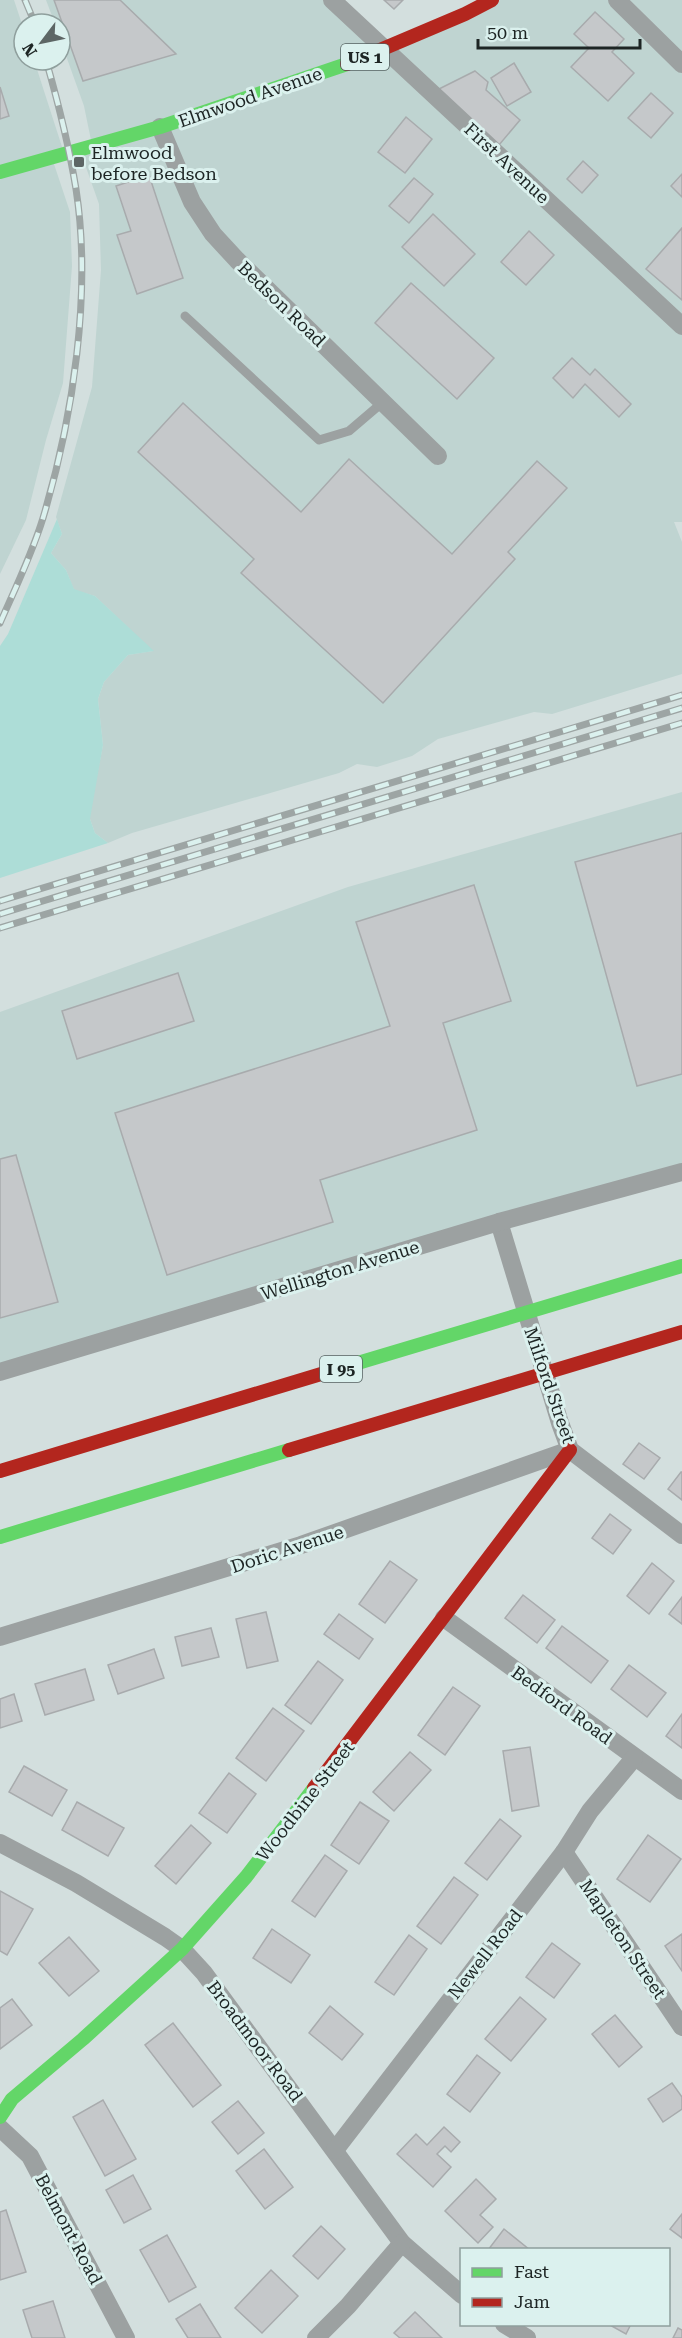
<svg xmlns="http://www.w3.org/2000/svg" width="682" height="2338" font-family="'Roboto Serif',serif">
<rect width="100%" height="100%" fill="#d3dfde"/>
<g fill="#bfd4d1">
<polygon points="0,0 14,0 24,30 24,60 34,60 64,153 54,164 70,212 72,266 63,383 46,440 26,520 0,574"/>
<polygon points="46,0 328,0 378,48 491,0 682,0 682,522 674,522 682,542 682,674 552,714 534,712 438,739 412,756 377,767 357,764 339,773 132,833 108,843 95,833 90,819 90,811 103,745 98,699 104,682 128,655 153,651 95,596 74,590 66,570 51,553 62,534 56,517 92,387 101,270 99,204 82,156 92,145 84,106 60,39 60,24 55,24"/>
<polygon points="682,792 682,1167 0,1372 0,1012 348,887"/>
</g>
<polygon fill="#adddd7" points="57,519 62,534 51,553 66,570 74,589 95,596 154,651 128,655 104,682 98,699 103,745 90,819 95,833 108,843 0,878 0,646 8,634"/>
<g fill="#c5c8ca" stroke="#a8abad" stroke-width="1.5">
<polygon points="54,0 120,0 176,54 83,81"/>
<polygon points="384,0 403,0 394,9"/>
<polygon points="595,12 624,39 612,52 634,73 608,101 571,67 589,48 574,34"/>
<polygon points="514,63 531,92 507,106 491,78"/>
<polygon points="475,71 488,82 486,90 520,120 499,145 437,90"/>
<polygon points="0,87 9,116 0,119"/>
<polygon points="651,93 673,113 651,138 628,118"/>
<polygon points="406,117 432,139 405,173 378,152"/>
<polygon points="583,161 598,175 582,193 567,179"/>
<polygon points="682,174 682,197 671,186"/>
<polygon points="149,175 183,278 137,294 117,235 131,231 116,186"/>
<polygon points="414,178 433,194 409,223 389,206"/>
<polygon points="433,214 475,254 444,286 402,247"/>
<polygon points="682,228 682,300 646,269"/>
<polygon points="529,231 554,255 526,285 501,262"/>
<polygon points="411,283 494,358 457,399 375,323"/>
<polygon points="572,358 590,375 595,369 631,404 619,417 585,384 573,398 553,378"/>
<polygon points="183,403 301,512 349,459 452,554 537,461 567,488 508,552 515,559 383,703 241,573 254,559 138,452"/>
<polygon points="682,833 682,1074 637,1086 575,862"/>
<polygon points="474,885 511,1001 443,1023 477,1130 320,1180 333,1222 167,1275 115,1113 390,1026 356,922"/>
<polygon points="178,973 194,1021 77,1059 62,1011"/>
<polygon points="16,1155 58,1302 0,1318 0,1159"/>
<polygon points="639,1443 660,1458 644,1479 623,1464"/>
<polygon points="681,1472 682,1472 682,1500 668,1489"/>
<polygon points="610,1514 631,1530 613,1554 592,1538"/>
<polygon points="390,1561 417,1580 385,1623 359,1604"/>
<polygon points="652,1563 674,1581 649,1614 627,1596"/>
<polygon points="523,1595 555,1620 537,1643 505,1618"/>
<polygon points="682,1597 682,1624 669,1614"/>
<polygon points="266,1612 278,1661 247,1668 236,1619"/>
<polygon points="339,1614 373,1639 359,1659 324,1634"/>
<polygon points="562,1626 608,1661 591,1683 546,1648"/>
<polygon points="211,1628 219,1657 182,1666 175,1637"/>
<polygon points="154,1649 164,1678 118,1694 108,1665"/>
<polygon points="318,1661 343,1680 311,1724 285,1705"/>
<polygon points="629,1665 666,1693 647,1717 611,1689"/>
<polygon points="85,1669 94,1700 45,1715 35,1684"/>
<polygon points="453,1687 480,1706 445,1755 418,1735"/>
<polygon points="14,1694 22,1721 0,1728 0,1699"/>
<polygon points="273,1708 304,1731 266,1781 236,1758"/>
<polygon points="682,1714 682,1748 666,1736"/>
<polygon points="530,1747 539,1806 512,1811 503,1751"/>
<polygon points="410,1752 431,1770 394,1811 373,1792"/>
<polygon points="24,1766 67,1790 52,1816 9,1792"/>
<polygon points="229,1773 256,1794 227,1833 199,1813"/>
<polygon points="77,1802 124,1828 108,1856 62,1830"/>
<polygon points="360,1802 389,1821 359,1864 331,1845"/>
<polygon points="500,1819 521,1836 487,1880 465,1863"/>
<polygon points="191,1825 211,1843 176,1884 155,1866"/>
<polygon points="648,1835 681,1859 650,1902 617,1879"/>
<polygon points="325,1855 347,1871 315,1917 292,1901"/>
<polygon points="454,1877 478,1895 441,1944 417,1926"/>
<polygon points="0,1891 33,1909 7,1955 0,1951"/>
<polygon points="272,1929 310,1955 291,1983 253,1958"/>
<polygon points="682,1934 682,1971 665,1946"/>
<polygon points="409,1935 427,1949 394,1995 375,1982"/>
<polygon points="69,1937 99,1971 69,1996 39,1963"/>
<polygon points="552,1943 580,1964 554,1998 526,1977"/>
<polygon points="520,1997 546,2019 511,2061 485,2039"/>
<polygon points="12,1999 32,2025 0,2049 0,2008"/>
<polygon points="330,2006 363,2034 342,2060 309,2033"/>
<polygon points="615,2015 642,2047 619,2067 592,2034"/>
<polygon points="173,2023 221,2085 193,2107 145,2045"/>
<polygon points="477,2055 500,2073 470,2112 447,2094"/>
<polygon points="672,2083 682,2097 682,2109 663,2122 648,2099"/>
<polygon points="103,2100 136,2159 105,2176 73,2117"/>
<polygon points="238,2101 264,2133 238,2154 212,2122"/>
<polygon points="444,2127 460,2142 451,2152 445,2146 437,2154 451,2167 433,2187 397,2154 416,2134 427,2145"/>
<polygon points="264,2149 293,2187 265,2209 236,2171"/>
<polygon points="133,2175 151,2209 124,2223 106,2190"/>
<polygon points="476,2179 496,2199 480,2215 493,2227 478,2243 445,2211"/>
<polygon points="6,2210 26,2272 0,2280 0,2212"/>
<polygon points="682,2214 682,2238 670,2229"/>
<polygon points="321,2226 345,2249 318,2279 293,2256"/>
<polygon points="504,2229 530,2250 488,2250"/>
<polygon points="167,2235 196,2287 169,2302 140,2250"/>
<polygon points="271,2270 298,2296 262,2333 235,2308"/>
<polygon points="53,2301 65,2338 32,2338 23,2310"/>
<polygon points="200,2304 221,2338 188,2338 176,2319"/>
<polygon points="415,2312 442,2338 400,2338 394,2333"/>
<polygon points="608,2324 631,2324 626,2334"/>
<polygon points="678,2328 682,2330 682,2338 673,2338"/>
</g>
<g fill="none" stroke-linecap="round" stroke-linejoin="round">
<polyline stroke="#9ca1a1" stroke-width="9" points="185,316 319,440 349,431 383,402"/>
<g stroke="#9ca1a1" stroke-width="18">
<polyline points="332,0 682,326"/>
<polyline points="617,0 682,64"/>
<polyline points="160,127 192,202 213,234 237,260 438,456"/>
<polyline points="499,1222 560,1423 570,1450 682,1535"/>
<polyline points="0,1372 499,1222 682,1172"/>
<polyline points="444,1618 682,1791"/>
<polyline points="0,1637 301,1545 570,1450"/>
<polyline points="0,1843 76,1883 165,1937 182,1949 204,1973 402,2243 462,2295"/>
<polyline points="564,1852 682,2027"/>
<polyline points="0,2128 30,2156 126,2338"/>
<polyline points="335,2150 564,1852 590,1811 634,1758"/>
<polyline points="504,2324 527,2338"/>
<polyline points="316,2338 348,2306 402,2243"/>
</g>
<g stroke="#63d668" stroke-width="14">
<polyline points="0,172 160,127 347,64"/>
<polyline points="341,1368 682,1266"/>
<polyline points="0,1537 289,1450"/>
<polyline points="0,2117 12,2099 83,2039 182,1949 246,1877 314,1788"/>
</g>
<g stroke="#b3261e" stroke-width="14">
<polyline points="347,64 465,14 492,0"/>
<polyline points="289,1450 682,1332"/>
<polyline points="0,1471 341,1368"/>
<polyline points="314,1788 570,1450"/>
</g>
<defs>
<g id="rail">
<polyline points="25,0 35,24"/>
<path d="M0,623c15,-34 32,-69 43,-105 30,-100 49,-226 33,-329 -7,-43 -18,-87 -30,-129"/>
<polyline points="0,901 682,695"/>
<polyline points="0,914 682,708"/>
<polyline points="0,928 682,723"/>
</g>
</defs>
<use href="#rail" stroke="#9da5a4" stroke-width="7"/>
<use href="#rail" stroke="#dbf1ee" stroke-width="4.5" stroke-dasharray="14" stroke-linecap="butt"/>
</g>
<rect fill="#5d6665" stroke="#dbf1ee" stroke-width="2" x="73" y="156" width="12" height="12" rx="3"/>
<g text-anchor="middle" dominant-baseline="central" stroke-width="6" stroke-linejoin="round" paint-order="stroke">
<g fill="#dbf1ee" stroke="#566261" stroke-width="1.5">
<rect x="341" y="44" width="48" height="26" rx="4.5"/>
<rect x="320" y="1356" width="42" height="26" rx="4.5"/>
</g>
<g font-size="16" font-weight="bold" fill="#1d2524">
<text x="365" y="57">US 1</text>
<text x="341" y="1369">I 95</text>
</g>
<g font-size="18" fill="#1d2524" stroke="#dbf1ee">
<text transform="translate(250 97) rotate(-19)">Elmwood Avenue</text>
<text transform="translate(507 163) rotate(43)">First Avenue</text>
<text transform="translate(282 304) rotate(44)">Bedson Road</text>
<text transform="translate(340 1270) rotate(-17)">Wellington Avenue</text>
<text transform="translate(550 1385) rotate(71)">Milford Street</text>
<text transform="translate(287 1549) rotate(-18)">Doric Avenue</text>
<text transform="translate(562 1705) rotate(36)">Bedford Road</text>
<text transform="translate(305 1801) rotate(-52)">Woodbine Street</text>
<text transform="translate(623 1939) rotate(56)">Mapleton Street</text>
<text transform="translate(485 1954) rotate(-52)">Newell Road</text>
<text transform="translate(255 2041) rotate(53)">Broadmoor Road</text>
<text transform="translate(69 2229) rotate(62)">Belmont Road</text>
</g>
<g font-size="18" fill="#1d2524" stroke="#dbf1ee" text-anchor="start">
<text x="91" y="152">Elmwood<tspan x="91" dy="21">before Bedson</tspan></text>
</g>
</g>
<rect x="460" y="2248" width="210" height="78" fill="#dbf1ee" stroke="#8f9f9d" stroke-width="1.5"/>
<rect x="472" y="2268" width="30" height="9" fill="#63d668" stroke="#8f9f9d" stroke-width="1.5"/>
<text x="514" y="2278" font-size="18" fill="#1d2524">Fast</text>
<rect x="472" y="2298" width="30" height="9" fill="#b3261e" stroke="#8f9f9d" stroke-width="1.5"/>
<text x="514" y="2308" font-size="18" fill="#1d2524">Jam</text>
<g transform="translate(42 42) rotate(238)"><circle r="28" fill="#dbf1ee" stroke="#8f9f9d" stroke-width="1.5"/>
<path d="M0-4.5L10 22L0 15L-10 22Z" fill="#5d6665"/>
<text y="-9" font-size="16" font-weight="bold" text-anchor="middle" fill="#1d2524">N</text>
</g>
<path d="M478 39v9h162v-9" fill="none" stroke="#1d2524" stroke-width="3"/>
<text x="487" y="39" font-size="18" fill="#1d2524" stroke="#dbf1ee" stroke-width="4.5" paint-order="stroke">50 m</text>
</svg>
